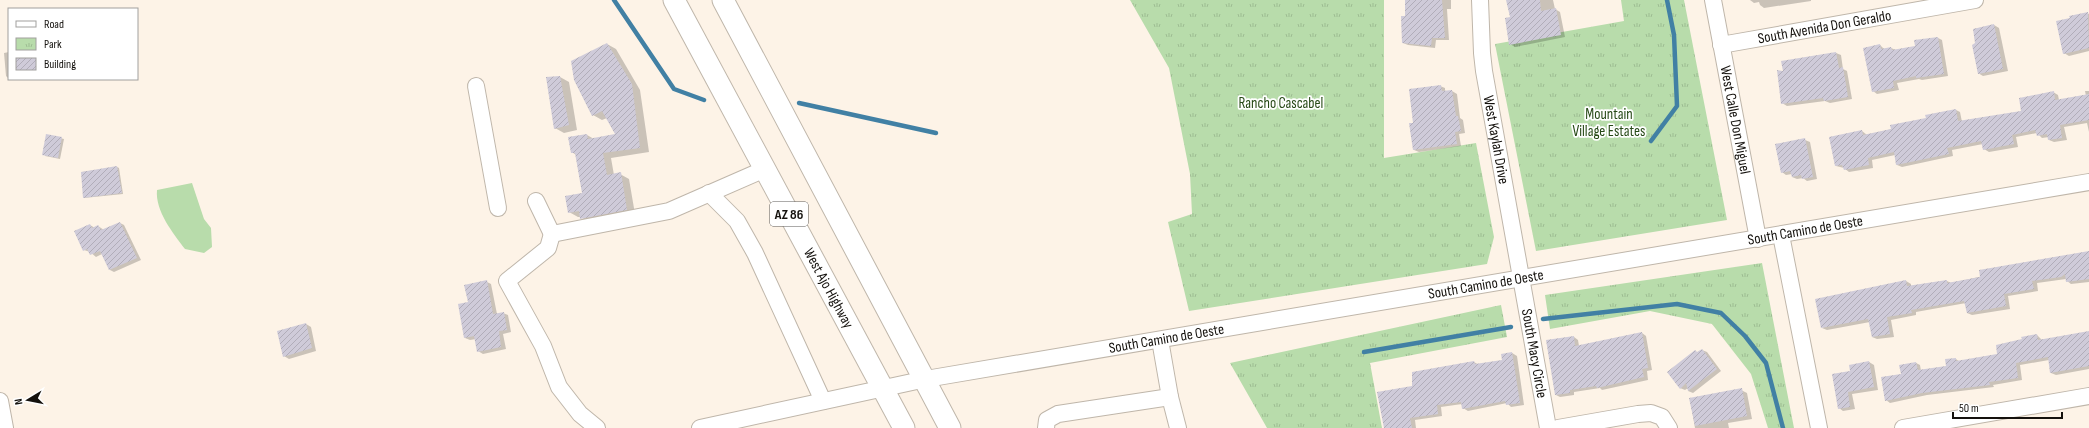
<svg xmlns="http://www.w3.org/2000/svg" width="2089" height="428" font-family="'Sofia Sans Condensed',sans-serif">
<defs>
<pattern id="park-tufts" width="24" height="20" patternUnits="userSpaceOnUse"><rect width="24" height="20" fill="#b8dcab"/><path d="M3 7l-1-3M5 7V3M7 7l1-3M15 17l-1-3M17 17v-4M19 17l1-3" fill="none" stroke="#9dbc92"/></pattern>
<pattern id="building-hatch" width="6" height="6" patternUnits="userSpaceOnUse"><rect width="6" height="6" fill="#cfcbd9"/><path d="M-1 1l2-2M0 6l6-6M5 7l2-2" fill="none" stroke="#b1adb9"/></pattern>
</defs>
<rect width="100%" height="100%" fill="#fdf3e7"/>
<g fill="url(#park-tufts)">
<polygon points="1130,0 1384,0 1384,158 1476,143 1494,237 1487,264 1189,311 1168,222 1192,214 1190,174 1169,68"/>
<polygon points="1621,0 1684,0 1727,220 1536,251 1495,44 1624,21"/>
<polygon points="1762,263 1794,428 1768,428 1751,374 1712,324 1650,311 1550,329 1545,295"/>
<polygon points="1501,305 1507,337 1370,363 1382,428 1267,428 1230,363"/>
</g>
<path fill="#b8dcab" d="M192,183l12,36 7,9 1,19 -8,6 -19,-4c-12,-16 -30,-38 -28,-59z"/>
<g fill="#0003">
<polygon points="1406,0 1451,0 1451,9 1447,9 1449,40 1436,40 1435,48 1408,45 1403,43"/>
<polygon points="1507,0 1553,0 1555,9 1560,12 1565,37 1515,47 1510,44 1511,18"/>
<polygon points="1750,0 1811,0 1811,1 1764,8 1760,5 1759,2 1754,3"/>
<polygon points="2087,13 2089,14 2089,51 2069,56 2064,53 2071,19"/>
<polygon points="1994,25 1999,28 2008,71 1983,76 1978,73 1974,29"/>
<polygon points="1938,38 1942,40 1948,76 1922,80 1919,79 1897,83 1899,90 1877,94 1873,91 1880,45 1884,49 1891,48 1896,50 1916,47"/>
<polygon points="607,44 616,49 640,90 649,152 611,158 614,175 620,174 629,179 635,214 590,223 581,217 578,217 569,212 583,194 576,155 572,152 587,135 594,139 617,135 607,118 602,120 593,115"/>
<polygon points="9,52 9,77 8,78 6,76 4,53"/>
<polygon points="1836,53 1841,55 1843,69 1847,71 1852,99 1830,103 1825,101 1787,106 1782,103 1784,72 1782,62"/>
<polygon points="560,77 569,82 577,130 564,133 555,128 548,78"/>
<polygon points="1440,86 1445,88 1445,92 1452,91 1457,94 1460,118 1463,120 1465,133 1459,134 1461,146 1419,152 1414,150 1414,124"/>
<polygon points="2085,91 2089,91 2089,132 2087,123 2064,127 2067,140 2054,142 2049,140 2049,137 2042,138 2037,133 2016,137 2018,147 1989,152 1984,149 1983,144 1952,150 1953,156 1902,167 1897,165 1895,155 1872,160 1873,168 1849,172 1844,168 1836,166 1830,138 1862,131 1867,135 1892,129 1956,110 1960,112 1962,122 2023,111 2053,92 2058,95 2059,100 2086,96"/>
<polygon points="47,135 64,139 60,159 45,156"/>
<polygon points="1805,140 1810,142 1817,179 1807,181 1803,178 1797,179 1792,177 1792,174 1786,175 1782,172"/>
<polygon points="117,167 119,168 123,194 84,198 82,172"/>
<polygon points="120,223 124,225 141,260 114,272 110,270 102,254 96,257 90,252 84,250 90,225 95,228 98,226 104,230"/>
<polygon points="2089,253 2089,282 2071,284 2067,281 2066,279 2037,283 2038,291 2008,296 2010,309 1972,315 1967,313 1966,303 1916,312 1916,315 1891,320 1894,337 1877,339 1872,337 1870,322 1827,330 1822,328 1906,281 1911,284 1911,287 1947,281 1951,283"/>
<polygon points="487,282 491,284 497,314 503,313 508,315 511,332 503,334 506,349 483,354 478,351 476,339 470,340 465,338 459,305 469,303"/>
<polygon points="306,324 311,327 316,351 289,359 284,356"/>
<polygon points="1642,333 1646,336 1652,370 1647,371 1648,380 1602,390 1600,388 1574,392 1574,395 1560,397 1556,395 1574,337 1578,340 1579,346"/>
<polygon points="2089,333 2089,369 2056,375 2051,373 2049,360 2020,365 2022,380 1993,385 1994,387 1927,395 1890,403 1886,400 1902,375 1916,363 1920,365 1921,371 1947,367 1956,359 1960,362 1998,355 2037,335 2042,340"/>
<polygon points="1702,350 1707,352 1721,371 1693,393 1688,391 1688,388 1685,390 1680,388 1695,351 1698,353"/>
<polygon points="1512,353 1517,356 1524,405 1511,407 1507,403 1468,411 1463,408 1462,404 1441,407 1442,416 1415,420 1416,428 1385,428 1413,386 1474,362 1479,365 1503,361"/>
<polygon points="1869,362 1874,365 1878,390 1852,394 1855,409 1843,411 1839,408 1851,372"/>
<polygon points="1741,390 1747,393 1752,419 1728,423 1729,428 1695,428 1690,399"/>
</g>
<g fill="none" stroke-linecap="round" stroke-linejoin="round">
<g stroke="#4180a4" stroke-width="4.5">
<polyline points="614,0 674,89 704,100"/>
<polyline points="799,103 936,133"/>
<polyline points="1651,141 1677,106 1674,35 1667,0"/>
<polyline points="1543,319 1677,304 1721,313 1745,336 1766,363 1783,428"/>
<polyline points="1364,352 1511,327"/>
</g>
</g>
<g fill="url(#building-hatch)">
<polygon points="1405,0 1442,0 1445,38 1432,38 1431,46 1402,43 1401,16 1405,16"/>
<polygon points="1506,0 1540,0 1541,11 1556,8 1561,35 1509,45 1505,18 1510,17"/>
<polygon points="2088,12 2089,48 2063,54 2056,21 2070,18 2069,16"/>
<polygon points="1994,24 2003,69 1978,74 1972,45 1975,43 1973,29"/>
<polygon points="1938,37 1944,74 1916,78 1916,76 1893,81 1894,88 1872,92 1863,48 1880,44 1881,49 1891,47 1892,50 1915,46 1914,40"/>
<polygon points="607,43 632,84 640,148 603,153 607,175 621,172 627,210 580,219 579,211 568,213 565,196 582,193 575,153 571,153 568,137 587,134 588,139 615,134 602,111 592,116 574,80 571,61"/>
<polygon points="1836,52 1839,68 1843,67 1848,97 1824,101 1823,98 1781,104 1777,70 1783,71 1781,61"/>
<polygon points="560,76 569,125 554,129 546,77"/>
<polygon points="1441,85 1442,91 1452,90 1456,116 1458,116 1461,131 1455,132 1457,144 1413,150 1409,123 1413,123 1409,89"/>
<polygon points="2054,91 2055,100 2089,94 2089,120 2060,125 2062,138 2048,140 2047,134 2037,136 2035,130 2012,135 2014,144 1983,150 1981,141 1947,148 1949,154 1896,165 1894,152 1868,158 1869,165 1844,170 1842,165 1835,166 1829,137 1862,130 1863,135 1891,129 1890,125 1926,118 1925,115 1956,109 1958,121 2021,111 2019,98"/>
<polygon points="46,134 62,137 58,158 42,155"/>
<polygon points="1805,138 1813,177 1802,179 1801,175 1792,177 1790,171 1781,173 1775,144"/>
<polygon points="117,166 122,193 83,198 81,172"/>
<polygon points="120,222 137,258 109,270 100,251 90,255 87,249 83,251 74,231 90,224 92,228 98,225 101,230"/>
<polygon points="2089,251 2089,279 2066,282 2065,274 2061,277 2032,281 2034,289 2004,294 2006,306 1967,313 1964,301 1911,310 1912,313 1887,317 1890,334 1872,337 1868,319 1821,328 1815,299 1906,280 1907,286 1947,280 1947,283 1980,277 1979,270"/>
<polygon points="487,280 493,314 504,312 507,330 499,331 501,347 477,352 474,336 464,338 458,304 468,302 464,285"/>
<polygon points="306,323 312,348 283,357 277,331"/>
<polygon points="2089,331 2089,366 2050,373 2048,357 2016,363 2018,378 1989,382 1990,385 1922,393 1885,401 1881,377 1901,374 1899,365 1916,362 1918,370 1946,366 1945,359 1956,358 1956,361 1997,354 1996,345 2022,339 2021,337 2037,334 2038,340"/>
<polygon points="1642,332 1648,368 1642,369 1644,377 1597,388 1596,386 1570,390 1570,393 1555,395 1546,340 1574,336 1575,346"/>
<polygon points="1702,349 1717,369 1688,391 1686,383 1680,389 1667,372 1695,350 1697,352"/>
<polygon points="1512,352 1520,403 1506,405 1505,401 1462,409 1461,402 1437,405 1438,414 1410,418 1412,428 1384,428 1377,392 1412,386 1412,372 1474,361 1475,364 1502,360 1501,354"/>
<polygon points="1869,361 1874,387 1848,392 1850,407 1838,409 1832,374 1850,371 1849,365"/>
<polygon points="1742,388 1747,416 1695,426 1689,398"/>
</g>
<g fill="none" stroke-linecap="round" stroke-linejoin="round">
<defs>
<g id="minor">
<path id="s1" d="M1480,0l2,53 2,18 64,357"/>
<path id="s2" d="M1713,0l45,239"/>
<path id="s3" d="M1721,45l254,-45"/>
<polyline points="476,86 498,208"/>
<polyline points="709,193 737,221 755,253 823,401"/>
<polyline points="536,201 552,234 669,211 765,169"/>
<polyline points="552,234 548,248 507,281 543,346 559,387 580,414 597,428"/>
<polyline points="1781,235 1819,428"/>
<polyline points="1170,397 1178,428"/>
<polyline points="0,401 5,428"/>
<path id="s4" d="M700,428l226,-49 1163,-197"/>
<polyline points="1046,428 1047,420 1058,414 1170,397 1160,340"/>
<polyline points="1558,428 1638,414 1651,413 1662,417 1669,428"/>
<polyline points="1903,428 2089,396"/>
</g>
<g id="major">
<path id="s5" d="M674,0l230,428"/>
<polyline points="723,0 950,428"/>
</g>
</defs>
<use href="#minor" stroke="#bfb6aa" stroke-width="18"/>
<use href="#major" stroke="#bfb6aa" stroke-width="23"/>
<use href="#minor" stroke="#fff" stroke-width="16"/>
<use href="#major" stroke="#fff" stroke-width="21"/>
</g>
<g text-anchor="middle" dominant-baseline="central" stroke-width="3.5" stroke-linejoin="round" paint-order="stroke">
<rect fill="#fff" stroke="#5a5856" stroke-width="1" x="770" y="202" width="38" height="24" rx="3"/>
<g font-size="14" font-weight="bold" fill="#14110d">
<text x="789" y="214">AZ 86</text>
</g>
<g font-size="15" fill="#14110d" stroke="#fff">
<text stroke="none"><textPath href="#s3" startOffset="105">South Avenida Don Geraldo</textPath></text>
<text stroke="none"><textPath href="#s2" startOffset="122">West Calle Don Miguel</textPath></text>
<text stroke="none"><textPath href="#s1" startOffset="141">West Kaylah Drive</textPath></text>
<text stroke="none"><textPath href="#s4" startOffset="1123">South Camino de Oeste</textPath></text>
<text stroke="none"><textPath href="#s4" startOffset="799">South Camino de Oeste</textPath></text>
<text stroke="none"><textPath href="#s5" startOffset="327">West Ajo Highway</textPath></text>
<text stroke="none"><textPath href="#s4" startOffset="475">South Camino de Oeste</textPath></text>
<text stroke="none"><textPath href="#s1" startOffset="358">South Macy Circle</textPath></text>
</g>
<g font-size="15" fill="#264916" stroke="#fff">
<text x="1281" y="103">Rancho Cascabel</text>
<text x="1609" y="114">Mountain<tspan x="1609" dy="17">Village Estates</tspan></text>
</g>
</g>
<rect x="8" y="8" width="130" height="72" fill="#ffffff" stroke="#a1a09e"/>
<rect x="16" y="21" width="20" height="6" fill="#ffffff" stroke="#a1a09e"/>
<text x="44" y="28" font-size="12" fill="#14110d">Road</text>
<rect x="16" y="38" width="20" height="12" fill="url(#park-tufts)" stroke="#a1a09e"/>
<text x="44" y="48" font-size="12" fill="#14110d">Park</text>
<rect x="16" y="58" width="20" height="12" fill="url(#building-hatch)" stroke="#a1a09e"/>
<text x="44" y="68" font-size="12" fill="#14110d">Building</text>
<g transform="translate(28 400) rotate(260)" stroke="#ffffff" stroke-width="3" paint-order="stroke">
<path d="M0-3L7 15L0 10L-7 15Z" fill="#14110d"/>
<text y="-6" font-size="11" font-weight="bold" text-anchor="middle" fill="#14110d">N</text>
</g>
<path d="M1953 412v6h109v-6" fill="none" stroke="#14110d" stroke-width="2"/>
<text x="1959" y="412" font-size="12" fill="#14110d" stroke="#ffffff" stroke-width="3" paint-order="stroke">50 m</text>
</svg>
